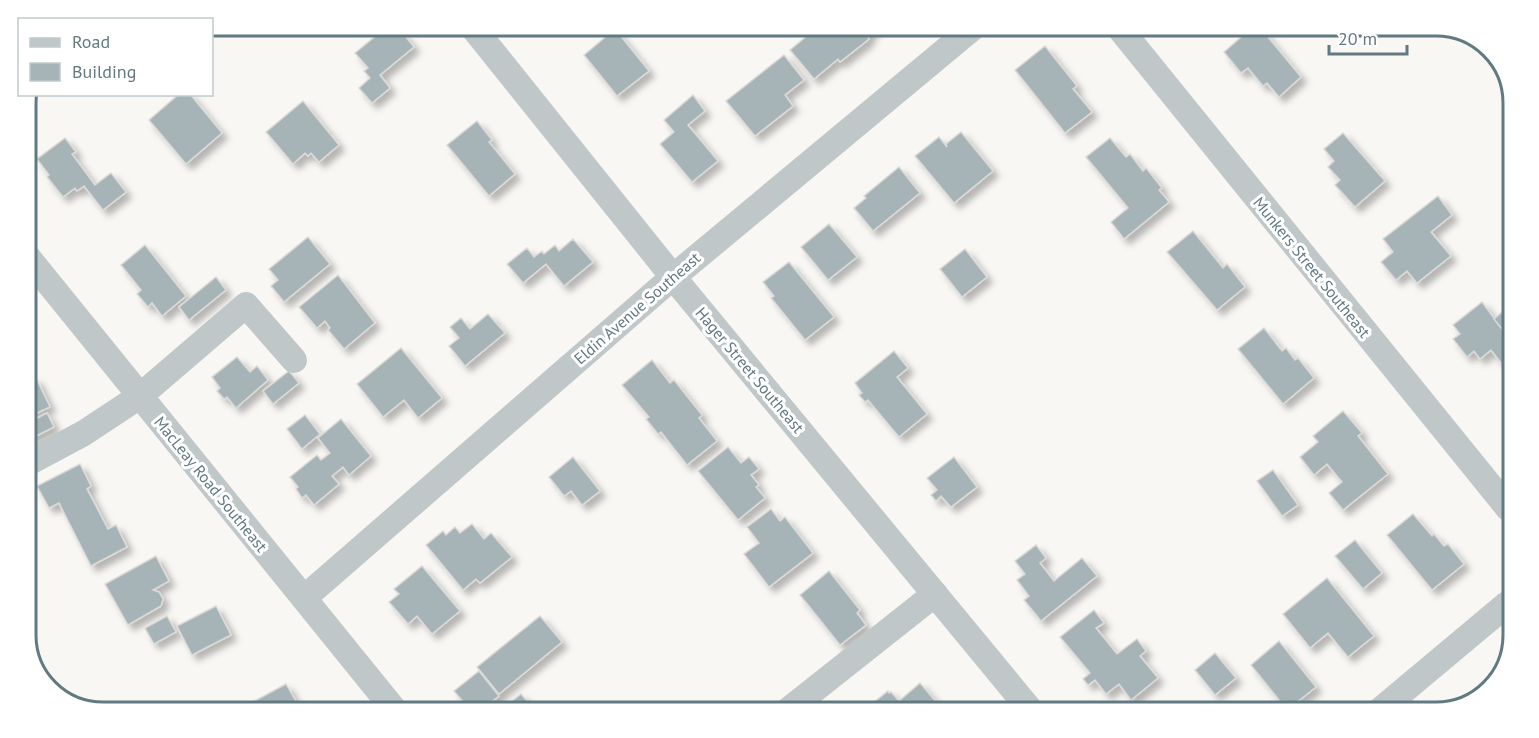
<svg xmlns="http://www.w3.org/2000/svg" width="1539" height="738" font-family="'PT Sans',sans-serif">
<defs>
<filter id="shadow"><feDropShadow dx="5.5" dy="5.5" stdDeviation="3" flood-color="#0004"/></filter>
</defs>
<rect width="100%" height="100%" fill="#f8f7f4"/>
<g fill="#a7b4b7" stroke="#d9d9d7" stroke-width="1.5" filter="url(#shadow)">
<polygon points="389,25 396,25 414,47 380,75 390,88 372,103 359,88 370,78 364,71 368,68 355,53"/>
<polygon points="820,25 879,25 867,36 869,39 840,62 838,59 814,79 790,50"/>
<polygon points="1255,25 1258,25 1301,77 1279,97 1267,83 1263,86 1248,68 1241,73 1224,52"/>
<polygon points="615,29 649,71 617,96 584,55"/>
<polygon points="1045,46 1077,86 1073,89 1092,112 1065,133 1015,70"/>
<polygon points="784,55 804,80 785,95 793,106 755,136 726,101"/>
<polygon points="179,94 190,94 222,133 186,164 149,120"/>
<polygon points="693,95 705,111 688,125 718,161 692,182 660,144 674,132 664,120"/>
<polygon points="303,101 339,145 319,162 311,153 308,156 305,153 293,164 266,132"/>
<polygon points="477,121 492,140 489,142 515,174 489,196 447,145"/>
<polygon points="961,132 993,171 954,203 915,156 939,137 947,147 946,144"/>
<polygon points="1343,133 1385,181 1355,207 1335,185 1340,180 1328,167 1334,161 1324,149"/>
<polygon points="65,138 76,152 72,154 95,185 111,173 126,192 103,210 84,186 77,191 75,188 63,197 47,177 49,175 37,159"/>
<polygon points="1110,138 1126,157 1130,154 1143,171 1146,168 1162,188 1159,190 1169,202 1124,239 1111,222 1128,208 1086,157"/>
<polygon points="899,167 920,193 873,231 854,208 866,198 864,196"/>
<polygon points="1438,196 1452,215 1431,232 1451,256 1417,283 1407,271 1396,280 1381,262 1393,252 1383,239"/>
<polygon points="829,224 857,257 828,280 801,247"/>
<polygon points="1193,231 1223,268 1227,264 1245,287 1217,310 1167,252"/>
<polygon points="308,237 330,264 284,302 271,286 278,280 269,269"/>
<polygon points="573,239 593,262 564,286 546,264 523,283 507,264 527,248 534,257 542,251 544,254 555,245 559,251"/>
<polygon points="145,245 186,296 162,316 152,303 148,307 137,294 141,290 121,265"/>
<polygon points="965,249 987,277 962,297 940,269"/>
<polygon points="789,262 834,317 805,340 771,298 774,296 763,282"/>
<polygon points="338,275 375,323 344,349 328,330 330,328 325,321 317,328 299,307"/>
<polygon points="216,277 226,290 189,320 179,307"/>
<polygon points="1482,302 1505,333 1510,329 1510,374 1491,350 1480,359 1474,351 1467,357 1453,339 1460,334 1453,325"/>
<polygon points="1508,307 1511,310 1510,329 1505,333 1494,319"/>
<polygon points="488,314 505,333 465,366 449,346 459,338 450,327 461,318 470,329"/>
<polygon points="1264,328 1282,351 1286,348 1295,360 1298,358 1314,378 1283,404 1238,349"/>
<polygon points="401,348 442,398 418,418 404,400 383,417 357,384"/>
<polygon points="894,351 908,368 897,377 927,414 899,437 868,400 865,402 859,395 862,393 855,383"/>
<polygon points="237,357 250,372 257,366 268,380 236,408 227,397 224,399 217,391 220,388 212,377"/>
<polygon points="652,360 670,383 674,380 702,415 699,418 717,441 687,465 661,432 658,434 646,419 649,417 622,385"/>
<polygon points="289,371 299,383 273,404 263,391"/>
<polygon points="36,378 50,407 26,418 26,383"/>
<polygon points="1343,411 1362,433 1358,436 1388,474 1343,510 1329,493 1342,482 1327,464 1314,475 1300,457 1318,442 1313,436"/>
<polygon points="47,413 54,427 30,439 26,431 26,424"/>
<polygon points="305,415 320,434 302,449 287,429"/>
<polygon points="341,419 371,456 349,475 343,467 332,476 339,484 314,505 306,495 302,498 296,489 298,487 290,477 317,455 321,460 330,453 318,438"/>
<polygon points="728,447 741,463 749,457 759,469 751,475 759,485 756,487 765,498 738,520 698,471"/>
<polygon points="573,457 600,491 582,505 571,491 564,496 549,477"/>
<polygon points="954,457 977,487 951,507 941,496 936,501 931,495 937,490 927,478"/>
<polygon points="80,464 91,486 87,489 108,529 116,525 127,547 91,566 59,503 49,508 37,486"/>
<polygon points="1273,470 1298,505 1282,516 1257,481"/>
<polygon points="771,509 780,521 785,517 813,553 769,587 744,554 759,543 747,527"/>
<polygon points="1413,514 1432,536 1434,534 1444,546 1448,544 1464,564 1432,590 1387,535"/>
<polygon points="472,524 484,539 491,533 512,557 480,583 476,579 463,590 426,545 443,531 446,535 455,527 460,533"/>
<polygon points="1355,540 1382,573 1363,589 1335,556"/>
<polygon points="1036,545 1046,558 1040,563 1054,581 1082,558 1097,576 1041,621 1024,600 1029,596 1017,580 1025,574 1015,561"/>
<polygon points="156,556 169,581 153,590 159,592 163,599 161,606 128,625 105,584"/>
<polygon points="422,566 460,611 432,634 417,616 408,624 389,602 399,594 394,589"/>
<polygon points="829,571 860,610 857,613 866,625 840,645 800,595"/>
<polygon points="1327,578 1374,636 1348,657 1328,633 1310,648 1283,614"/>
<polygon points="216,606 231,635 192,655 177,626"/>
<polygon points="1094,610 1104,623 1096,628 1117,654 1137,639 1146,651 1140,656 1158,678 1131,700 1119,684 1106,694 1095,680 1088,685 1083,679 1090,673 1060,637"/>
<polygon points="167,616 176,632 154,644 145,628"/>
<polygon points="540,616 562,642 499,694 477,667"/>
<polygon points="1279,641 1316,687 1287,710 1251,665"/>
<polygon points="1215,653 1236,678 1215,695 1195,670"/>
<polygon points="479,671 499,696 479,712 472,712 454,691"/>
<polygon points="920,683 943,710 940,712 862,712 888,691 889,693 891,692 899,701"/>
<polygon points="286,684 302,712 253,712 249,704"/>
<polygon points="521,694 536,712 498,712"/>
</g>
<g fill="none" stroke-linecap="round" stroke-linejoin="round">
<g stroke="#c0c7c9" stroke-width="26">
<polyline points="471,25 673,277 1032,712"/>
<polyline points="1117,25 1508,508"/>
<polyline points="26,255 396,712"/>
<polyline points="26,464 84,433 140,396 246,305 294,360"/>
<polyline points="304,598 673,277 976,25"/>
<polyline points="786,712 935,594"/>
<polyline points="1378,712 1507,604"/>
</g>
</g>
<g text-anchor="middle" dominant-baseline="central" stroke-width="6" stroke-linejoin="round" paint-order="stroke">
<g font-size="16" fill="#617a81" stroke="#fff">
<text transform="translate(1312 267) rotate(51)">Munkers Street Southeast</text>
<text transform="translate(637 308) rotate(-41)">Eldin Avenue Southeast</text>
<text transform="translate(750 370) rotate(50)">Hager Street Southeast</text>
<text transform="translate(211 484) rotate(51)">MacLeay Road Southeast</text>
</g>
</g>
<path d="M0 0H1539V738H0ZM103 36H1436A67 67 0 0 1 1503 103V635A67 67 0 0 1 1436 702H103A67 67 0 0 1 36 635V103A67 67 0 0 1 103 36Z" fill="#fff" fill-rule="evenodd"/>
<path fill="none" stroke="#617a81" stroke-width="3" d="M103 36H1436A67 67 0 0 1 1503 103V635A67 67 0 0 1 1436 702H103A67 67 0 0 1 36 635V103A67 67 0 0 1 103 36Z"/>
<rect x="18" y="18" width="195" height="78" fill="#ffffff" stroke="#c0cacd" stroke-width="1.5"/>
<rect x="30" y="38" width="30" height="9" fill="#c0c7c9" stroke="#c0cacd" stroke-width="1.5"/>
<text x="72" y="48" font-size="18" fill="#617a81">Road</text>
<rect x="30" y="63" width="30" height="18" fill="#a7b4b7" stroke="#c0cacd" stroke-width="1.5"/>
<text x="72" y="78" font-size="18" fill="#617a81">Building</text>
<path d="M1329 45v9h78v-9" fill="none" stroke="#617a81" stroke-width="3"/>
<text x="1338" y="45" font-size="18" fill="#617a81" stroke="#ffffff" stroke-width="4.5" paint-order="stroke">20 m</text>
</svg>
